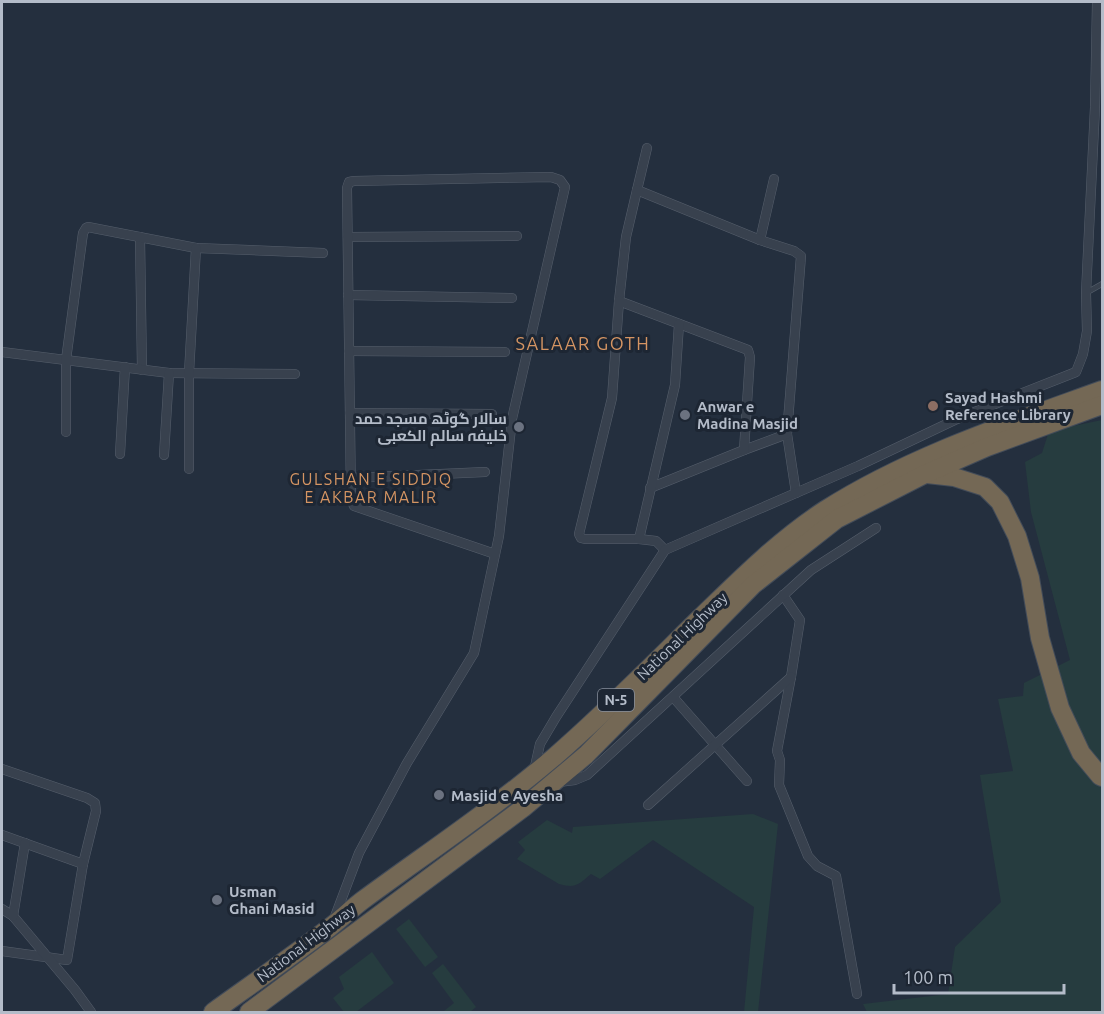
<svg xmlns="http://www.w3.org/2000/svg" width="1104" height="1014" font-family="Ubuntu,Cairo,sans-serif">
<rect width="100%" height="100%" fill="#242f3e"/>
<g fill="#263c3f">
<polygon points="1102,420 1102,1012 867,1012 863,1004 948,994 955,947 1001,902 980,775 1013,771 998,699 1023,696 1024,683 1070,660 1031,512 1025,462 1042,453 1049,431"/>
<path d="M753,814l25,10 -20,188h-14l10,-105 -101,-67 -53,39 -9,-5c-12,10 -15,15 -32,10l-42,-25 8,-9 -7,-8 29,-22 25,13 1,-6z"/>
<polygon points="409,919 438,957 425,967 396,929"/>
<polygon points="372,952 394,983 356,1012 344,1012 333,998 344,989 339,977"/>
<polygon points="443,964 476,1007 470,1012 445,1012 444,1011 454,1003 432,973"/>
</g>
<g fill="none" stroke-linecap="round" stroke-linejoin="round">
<defs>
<polyline id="lane" points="1086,293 1102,284"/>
<g id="street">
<polyline points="637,190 647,148"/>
<polyline points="140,237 142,370"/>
<polyline points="348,237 517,236"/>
<polyline points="760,240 774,179"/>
<polyline points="348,295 512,298"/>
<polyline points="619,301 626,237 637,190 760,240 794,251 801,256 787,434 796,493"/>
<polyline points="349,351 505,352"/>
<polyline points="2,352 169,373 295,374"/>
<polyline points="350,413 492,414"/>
<polyline points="66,432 66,360 83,233 86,228 88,227 196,248 323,253"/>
<polyline points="120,454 125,367"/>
<polyline points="164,455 169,373"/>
<polyline points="189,469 189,373 196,248"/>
<polyline points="351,478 485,472"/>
<polyline points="650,488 744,450 787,434"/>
<polyline points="639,539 585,539 581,538 579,534 612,398 619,301 748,350 750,357 744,450"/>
<polyline points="665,550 656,541 639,539 675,385 679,324"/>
<polyline points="783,595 800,620 791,677 777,751 780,760 779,785 808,856 817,866 836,876 857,994"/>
<polyline points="673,697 747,781"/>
<polyline points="2,769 87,798 95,803 96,811 83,864 67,960 2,951"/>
<polyline points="534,771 540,744 556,717 665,550 858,466 957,419 1076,372 1083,354 1087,331 1086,293 1095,107 1097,2"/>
<polyline points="559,782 575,780 587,775 811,570 876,528"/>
<polyline points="648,805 791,677"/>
<polyline points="2,835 83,864"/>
<polyline points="2,909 13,916 75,990 91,1012"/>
<polyline points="13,916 25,843"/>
<polyline points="334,919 359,853 407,763 474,653 499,536 512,419 565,187 560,180 551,177 354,181 349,182 347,188 351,499 354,506 495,554"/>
</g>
<g id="highway">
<polyline points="927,474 954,477 985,487 1000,502 1017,536 1030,578 1040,638 1060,708 1081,753 1100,776 1102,777"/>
<path d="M213,1012c39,-28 78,-55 116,-84 12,-9 22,-19 34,-28 64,-47 130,-91 190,-142 51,-44 99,-93 147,-140 39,-38 79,-78 125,-108 85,-54 183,-86 277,-120"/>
<polyline points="249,1012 523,808 586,755 753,585 837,519 923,475 987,447 1102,405"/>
</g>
</defs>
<use href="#lane" stroke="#565f6c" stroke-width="6"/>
<use href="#street" stroke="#565f6c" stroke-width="10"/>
<use href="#highway" stroke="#434c59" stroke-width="20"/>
<use href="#lane" stroke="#38414e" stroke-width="4.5"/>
<use href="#street" stroke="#38414e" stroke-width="9"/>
<use href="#highway" stroke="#746855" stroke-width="18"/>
</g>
<circle fill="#8d6e63" stroke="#1d2633" stroke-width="2" cx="933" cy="406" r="6"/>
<g fill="#6b7280" stroke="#1d2633" stroke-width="2">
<circle cx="685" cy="415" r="6"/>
<circle cx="519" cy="427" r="6"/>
<circle cx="439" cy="795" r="6"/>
<circle cx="217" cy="900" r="6"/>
</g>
<g text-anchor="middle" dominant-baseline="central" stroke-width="6" stroke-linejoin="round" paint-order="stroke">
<rect fill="#1d2633" stroke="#878f9c" stroke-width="1.5" x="598" y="689" width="36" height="22" rx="4.5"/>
<g font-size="14" font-weight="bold" fill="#b4bcc9">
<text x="616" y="700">N-5</text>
</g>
<g font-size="15" font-weight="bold" fill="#b4bcc9" stroke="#1d2633" text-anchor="start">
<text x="945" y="397">Sayad Hashmi<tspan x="945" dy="17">Reference Library</tspan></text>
<text x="697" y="406">Anwar e<tspan x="697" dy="17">Madina Masjid</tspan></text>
<text x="507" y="418" text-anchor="end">سالار گوٹھ مسجد حمد<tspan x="507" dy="17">خلیفہ سالم الکعبی</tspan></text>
<text x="451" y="795">Masjid e Ayesha</text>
<text x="229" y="891">Usman<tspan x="229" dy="17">Ghani Masid</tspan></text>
</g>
<g font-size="15" fill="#b4bcc9" stroke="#1d2633">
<text transform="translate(682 636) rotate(-44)">National Highway</text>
<text transform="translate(306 943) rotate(-37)">National Highway</text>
</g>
<g font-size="16" letter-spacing="1.5" fill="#d59563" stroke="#1d2633">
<text x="371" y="479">GULSHAN E SIDDIQ<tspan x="371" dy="18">E AKBAR MALIR</tspan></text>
</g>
<g font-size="18" letter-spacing="1.5" fill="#d59563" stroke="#1d2633">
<text x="583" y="343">SALAAR GOTH</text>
</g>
</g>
<rect width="1104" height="1014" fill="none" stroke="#b4bcc9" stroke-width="6"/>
<path d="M894 984v9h170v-9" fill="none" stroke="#b4bcc9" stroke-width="3"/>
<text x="903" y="984" font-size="18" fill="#b4bcc9" stroke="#1d2633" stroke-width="4.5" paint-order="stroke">100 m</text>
</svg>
